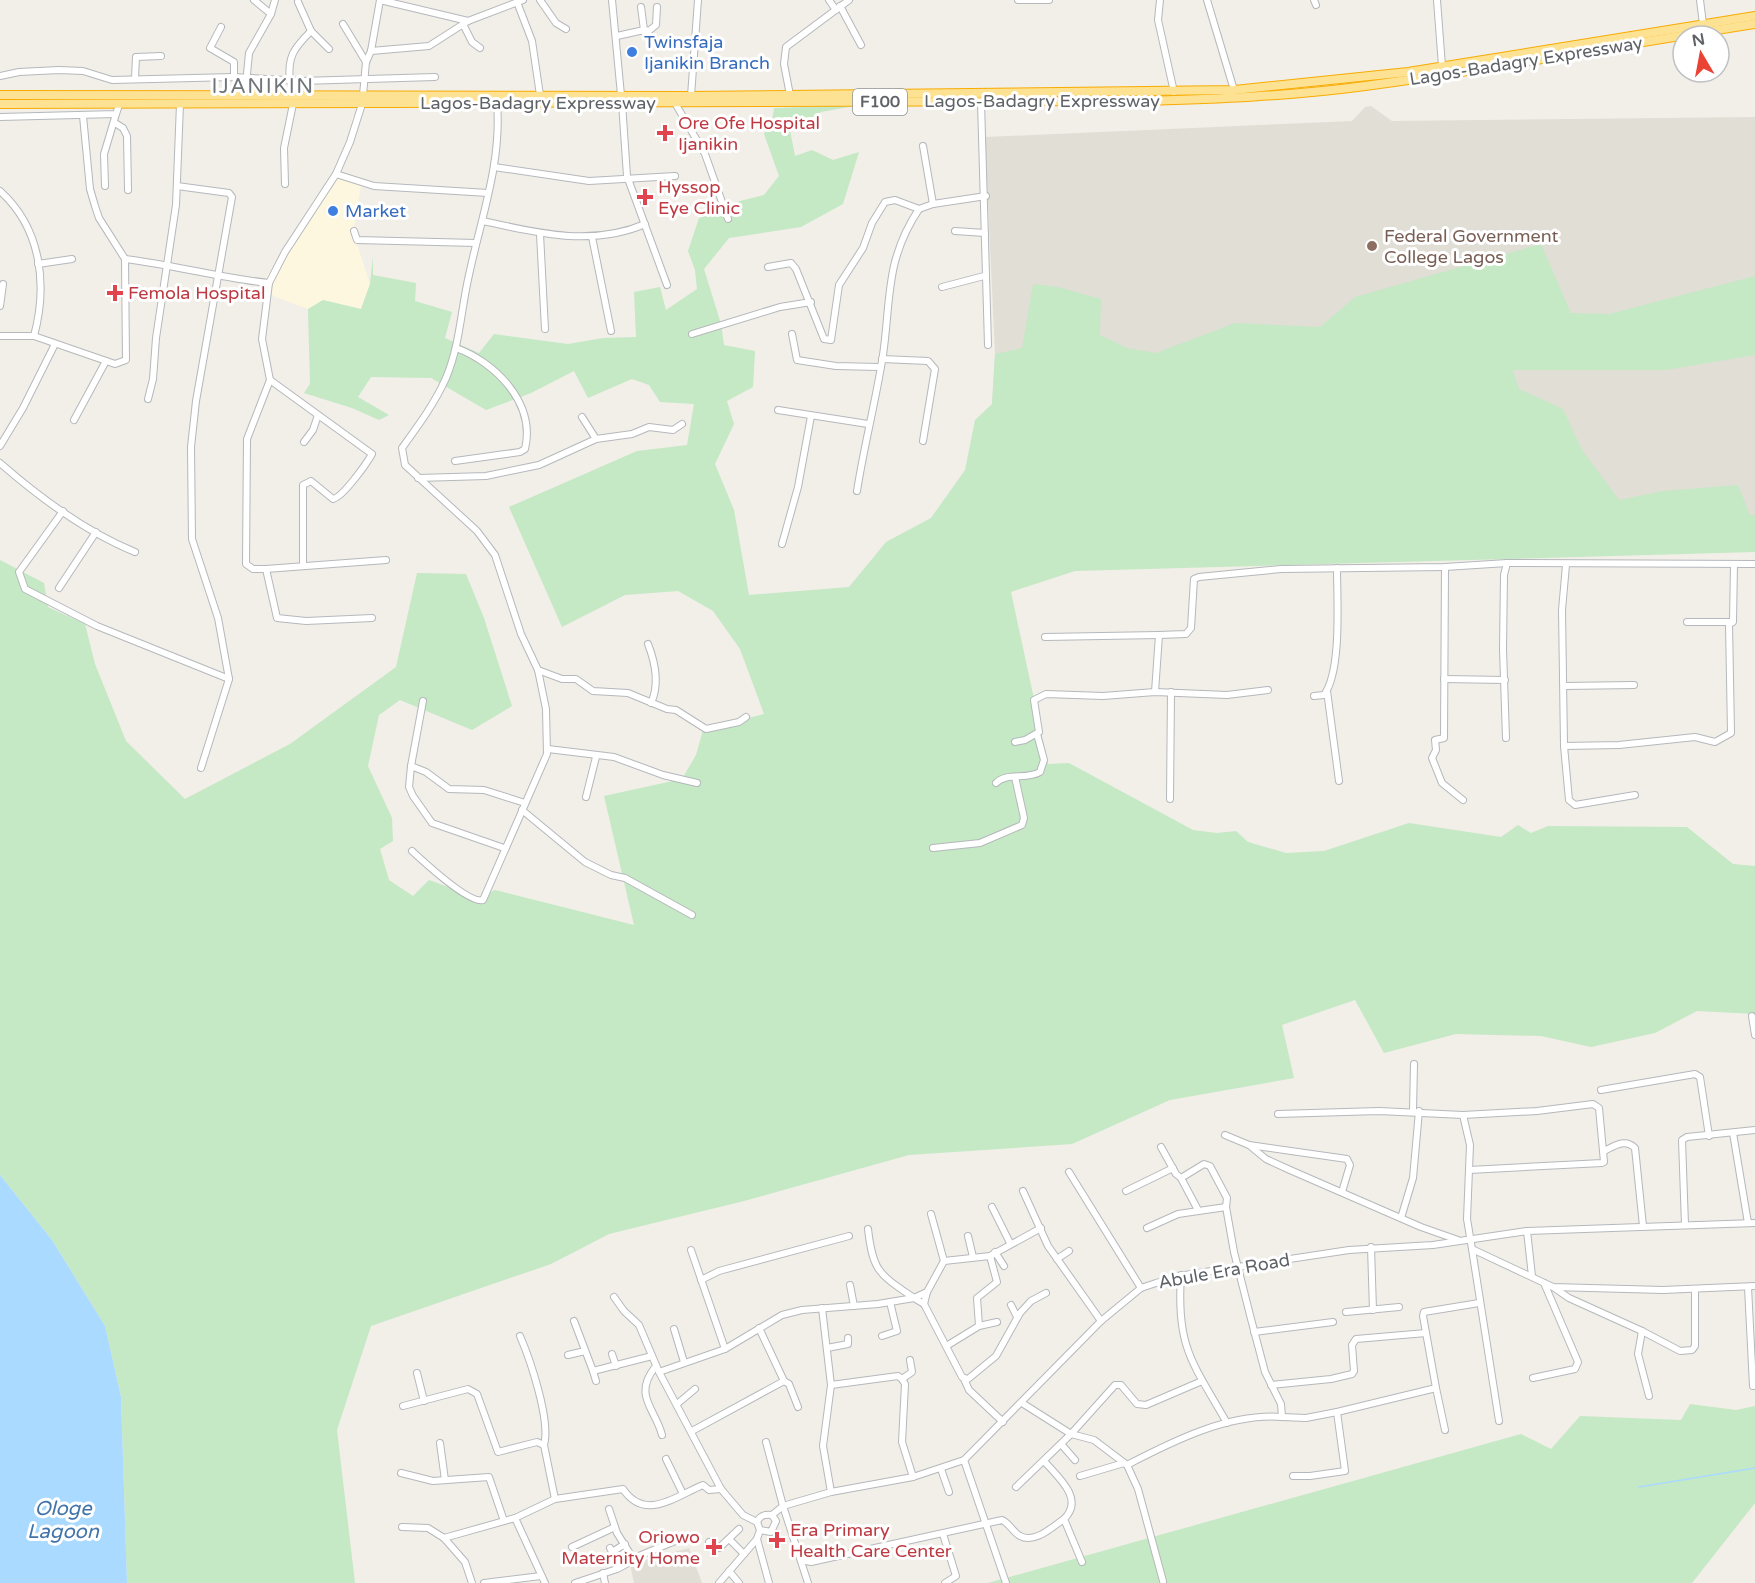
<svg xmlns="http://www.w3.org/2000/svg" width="1755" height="1583" font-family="'Varela Round',sans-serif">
<rect width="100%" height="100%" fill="#f1efe8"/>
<polygon fill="#fef7e0" points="353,116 361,116 340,173 360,181 387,185 361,186 353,232 370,284 361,309 323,300 308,309 273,296 264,281 314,200 329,183 347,144"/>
<g fill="#e1ded6">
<polygon points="1371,106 1392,121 1755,117 1755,552 992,404 995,354 985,137 1352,121 1365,107"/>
<polygon points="689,1548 702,1583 634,1583 630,1564"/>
</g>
<g fill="#c5e8c5">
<polygon points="859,105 821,112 790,130 795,156 812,150 833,160 859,152 843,204 801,227 729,238 704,269 721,324 724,345 755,351 753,387 727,401 734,424 715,464 734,510 749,595 849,587 886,542 931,518 965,470 975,420 992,404 995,354 1022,348 1033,284 1058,287 1101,299 1100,335 1127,348 1156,353 1235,323 1320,327 1355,297 1541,244 1571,313 1609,314 1755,276 1755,355 1666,370 1513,370 1519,389 1563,409 1582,450 1619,500 1663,491 1738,485 1750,515 1755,515 1755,552 1075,571 1011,592 1048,764 1069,763 1193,830 1217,833 1236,831 1248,842 1286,853 1324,851 1409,823 1501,837 1518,825 1531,833 1548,826 1687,827 1733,864 1755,866 1755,1014 1697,1011 1655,1033 1591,1047 1541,1036 1456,1034 1384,1053 1355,1000 1282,1025 1294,1078 1170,1100 1072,1144 909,1155 744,1201 609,1234 551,1264 371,1326 337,1430 355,1583 127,1583 121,1397 105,1326 52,1240 0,1175 0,560 44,583 48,607 85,624 95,664 126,741 185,799 290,744 396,667 417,573 466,574 484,618 512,706 472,730 400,700 379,715 368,766 392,818 393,841 380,849 389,880 413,896 429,880 478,898 495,890 634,925 604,796 682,779 696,755 703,730 764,714 740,649 713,611 678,591 625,595 562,627 509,507 637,451 687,445 694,404 660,402 649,385 632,379 588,398 574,371 531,393 486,410 431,378 371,377 358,397 389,415 379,420 352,408 304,393 310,384 308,309 323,300 361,309 370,284 373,256 373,275 416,283 415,301 452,312 445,338 479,353 494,334 568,344 603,338 636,337 634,292 660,287 666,310 697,289 695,270 688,251 699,218 740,201 764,195 779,176 764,134 772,122 774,108"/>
<polygon points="1690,1404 1736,1410 1755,1406 1755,1503 1692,1583 988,1583 1521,1434 1551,1449 1580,1416 1681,1420"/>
</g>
<polygon fill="#aadaff" points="0,1175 52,1240 105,1326 121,1397 127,1583 0,1583"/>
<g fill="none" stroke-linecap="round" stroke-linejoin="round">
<polyline stroke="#aadaff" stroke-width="1.5" points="1639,1487 1755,1468"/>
<defs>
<g id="minor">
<polyline points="254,0 271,14"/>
<polyline points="380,0 468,21"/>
<polyline points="540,0 556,23 566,29"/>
<polyline points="612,0 621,95"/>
<polyline points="829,0 836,10"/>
<polyline points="1018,0 1049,0"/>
<polyline points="1160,0 1158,20 1174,92"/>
<polyline points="1207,0 1234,90"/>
<polyline points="1314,0 1316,5"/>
<polyline points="1437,0 1442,66"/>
<polyline points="1700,0 1703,24"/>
<polyline points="298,2 311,31 329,49"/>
<polyline points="517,2 532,41 540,95"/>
<polyline points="840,6 861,45"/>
<polyline points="343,24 366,62"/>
<polyline points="463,24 472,42 480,48"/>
<polyline points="221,27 210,48 234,62 234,77"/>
<polyline points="643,31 650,30 656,25 657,7"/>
<polyline points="617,36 644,30 641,7"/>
<polyline points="371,51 429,46 468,21 523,0"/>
<polyline points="0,76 19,72 59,70 83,71 112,80 234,77 301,81 435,77"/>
<polyline points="135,78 136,57 161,56"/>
<path d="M290,81c-3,-24 4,-33 21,-50"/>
<polyline points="245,95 249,53 271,14 275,0"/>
<polyline points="363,95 366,62 371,51 380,0"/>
<polyline points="790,95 784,64 786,47 849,0"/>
<polyline points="691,96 698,0"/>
<polyline points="981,102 988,345"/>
<polyline points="622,103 627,176 667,285"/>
<polyline points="675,103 705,154 728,219"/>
<polyline points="362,104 350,142 336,174 285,252 269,283 262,339 270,380 247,439 246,564 253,569 266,569 386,560"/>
<polyline points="0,117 116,114 119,105"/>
<polyline points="115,123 123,128 127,136 128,190"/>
<polyline points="923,146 933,204"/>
<polyline points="494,167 589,181 675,176"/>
<polyline points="336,174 374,186 488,193"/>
<polyline points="285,184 284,148 293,104"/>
<polyline points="105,186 104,154 116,114"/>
<polyline points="177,186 229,193 232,197 196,401 191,447 192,539 218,618 229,679 201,768"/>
<path d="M0,191c41,37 48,93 34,145"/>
<path d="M483,221c54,12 109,26 162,3"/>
<polyline points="354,231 357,240 476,243"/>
<polyline points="955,231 985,233"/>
<polyline points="540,234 545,329"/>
<polyline points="592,237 611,331"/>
<path d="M125,259c49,6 95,19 144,24"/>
<polyline points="38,264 72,259"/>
<polyline points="768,267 791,263 796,269 824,339 831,340 839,285 863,248 872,223 885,202 895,200 919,209"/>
<polyline points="942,287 984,276"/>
<polyline points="0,306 3,284"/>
<polyline points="692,334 780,307 811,302"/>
<polyline points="792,334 797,360 836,366 879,367"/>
<polyline points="0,336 34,336 115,364 126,360 125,259 99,218 95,206 90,189 83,116"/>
<polyline points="882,359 928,361 935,369 923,441"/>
<path d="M270,380l102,74c-5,9 -29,43 -39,45l-22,-18 -8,4v80"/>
<polyline points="148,399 153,379 156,338 176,205 180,104"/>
<polyline points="778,410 868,424"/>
<polyline points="582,417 596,439"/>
<polyline points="74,420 106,361"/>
<polyline points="304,442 313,430 318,415"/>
<polyline points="0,446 23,408 55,344"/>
<path d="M455,461l65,-9 5,-3c11,-46 -30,-87 -69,-101"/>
<path d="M0,463c40,35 86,69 135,89"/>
<polyline points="418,478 486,476 539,465 596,439 632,434 649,427 673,430 682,424"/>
<path d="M857,491c7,-45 19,-91 26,-136 8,-56 2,-95 36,-146l14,-5 53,-8"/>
<polyline points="63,511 19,572 25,589 97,626 229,679"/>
<polyline points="782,544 798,487 811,416"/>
<polyline points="1566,565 1562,610 1564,746 1569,800 1575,805 1635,795"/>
<polyline points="1445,567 1444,738 1435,740 1436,750 1432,758 1442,783 1463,800"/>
<polyline points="266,569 277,618 306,621 372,618"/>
<polyline points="59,588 96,532"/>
<polyline points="1687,622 1732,622"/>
<polyline points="1045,637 1159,635"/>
<path d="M648,644c7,18 12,40 3,59"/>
<polyline points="538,670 562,679 576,679 593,691 628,693 667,709 676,710 706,729 739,722 746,717"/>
<polyline points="1444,679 1505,680"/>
<polyline points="1564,686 1634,685"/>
<polyline points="1327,691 1339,781"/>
<polyline points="1155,692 1159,635 1186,634 1191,628 1194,579 1199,577 1281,569 1445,567 1507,563 1755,564"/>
<path d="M1314,696l10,-1c18,-24 13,-96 13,-127"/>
<polyline points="423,701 411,766 409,787 413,796 432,823 504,848"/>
<polyline points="1506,738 1503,649 1504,575 1507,563"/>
<polyline points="1015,742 1025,740 1039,732 1034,700 1046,694 1103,696 1155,692 1227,695 1268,690"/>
<polyline points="1564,746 1619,745 1695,737 1715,742 1731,733 1729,624 1733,622 1734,564"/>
<polyline points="548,749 614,757 663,775 697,783"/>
<polyline points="411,766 426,772 449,789 484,790 525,803"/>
<path d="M996,783c10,-11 31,-3 44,-11l4,-12 -7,-26"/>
<polyline points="586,797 596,757"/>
<polyline points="1170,799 1171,692"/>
<polyline points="522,810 585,862 611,875 625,878 692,915"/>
<polyline points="933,848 980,843 1022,825 1024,818 1015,777"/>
<path d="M412,851c12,11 57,53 71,49l64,-146 -1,-45 -8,-39 -17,-36 -26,-79 -18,-24 -72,-66 -3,-17c16,-22 33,-45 44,-70 14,-33 15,-69 23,-103 12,-57 33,-113 28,-172"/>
<polyline points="1752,1016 1755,1035"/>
<polyline points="1601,1090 1695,1074 1700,1077 1709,1136"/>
<polyline points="1413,1111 1414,1064"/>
<polyline points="1278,1114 1379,1111 1463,1115 1537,1111 1593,1104 1599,1108 1604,1162 1602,1163 1469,1170"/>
<polyline points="1463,1115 1470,1145 1467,1219 1472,1249 1553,1287 1663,1290 1755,1286"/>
<polyline points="1733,1133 1748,1223"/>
<polyline points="1225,1135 1249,1145 1266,1159 1290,1170 1421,1227 1458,1240"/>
<polyline points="1249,1145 1347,1159 1350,1165 1342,1192"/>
<polyline points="1161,1147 1176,1174 1181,1178"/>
<path d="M1604,1151c10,-5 21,-13 31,-3l8,78"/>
<polyline points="1069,1172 1141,1288"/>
<polyline points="1023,1191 1048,1246 1101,1321"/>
<polyline points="1126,1191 1173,1168"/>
<polyline points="992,1207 1010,1243"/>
<polyline points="1198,1210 1181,1178 1204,1164 1210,1166 1227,1198 1226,1207"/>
<polyline points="931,1214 944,1261"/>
<polyline points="1401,1218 1413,1178 1419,1111"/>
<polyline points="1685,1225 1682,1140 1687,1137 1755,1130"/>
<path d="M868,1229c5,43 11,45 46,69l13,-6"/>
<polyline points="1527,1231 1532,1276"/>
<polyline points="968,1236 973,1257"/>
<polyline points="1371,1247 1373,1310"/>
<polyline points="1472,1249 1499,1421"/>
<polyline points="691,1250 725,1349"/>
<polyline points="995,1252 1004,1266"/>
<polyline points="1057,1259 1069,1251"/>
<path d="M1181,1275c-5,73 12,88 46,148"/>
<polyline points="701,1280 719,1271 849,1236"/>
<polyline points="850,1285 854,1306"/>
<polyline points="1553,1287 1569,1298 1642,1331 1680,1351 1692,1350 1695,1346 1695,1290"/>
<polyline points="1748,1287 1753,1386"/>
<polyline points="614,1297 624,1311 639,1325 659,1372 721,1489 743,1515 757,1522"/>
<polyline points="924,1304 927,1292 944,1261 990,1256 1041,1228"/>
<polyline points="1011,1305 1017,1317"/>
<polyline points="822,1308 831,1385 823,1446 831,1492"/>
<polyline points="1346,1312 1399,1307"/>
<polyline points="574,1321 593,1371 652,1356"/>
<polyline points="979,1326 997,1322"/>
<polyline points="759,1328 784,1381 789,1384 798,1407"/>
<polyline points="674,1329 684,1362"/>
<polyline points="1642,1331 1638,1354 1649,1396"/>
<polyline points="1254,1332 1333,1322"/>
<path d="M520,1336c10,23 31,85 24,109"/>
<polyline points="882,1336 897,1331 890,1302"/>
<polyline points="948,1345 979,1326 977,1298 997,1282 990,1256"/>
<polyline points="827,1348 848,1344 848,1338"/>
<polyline points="612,1354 616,1366"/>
<polyline points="568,1355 585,1351"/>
<path d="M656,1366c-24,29 -1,42 6,69"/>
<polyline points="593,1371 596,1381"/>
<polyline points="659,1372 725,1349 782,1315 802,1310 878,1304 914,1298 924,1304 962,1377 968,1379 996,1356 1020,1313 1031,1301 1046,1293"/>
<polyline points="417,1373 424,1401"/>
<polyline points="1533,1378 1575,1369 1578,1362 1544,1283"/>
<polyline points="902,1379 905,1384 902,1442 913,1477"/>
<polyline points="902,1379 912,1372 910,1360"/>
<polyline points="964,1379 969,1390 1003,1422"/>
<polyline points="831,1385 898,1376 902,1379"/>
<polyline points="1271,1385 1331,1379 1352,1374 1354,1371 1352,1345 1356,1339 1426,1333"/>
<polyline points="1436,1388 1445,1430"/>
<polyline points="1022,1403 1071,1434 1094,1440 1127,1465 1138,1489 1163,1581"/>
<polyline points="677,1404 695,1389"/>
<polyline points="403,1406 468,1389 477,1394 498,1452 537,1442 544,1445 555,1499"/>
<polyline points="1282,1417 1306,1418 1337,1412 1436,1388 1423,1316 1424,1312 1479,1303"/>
<polyline points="692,1431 784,1381"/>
<polyline points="766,1442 783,1506 808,1583"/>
<polyline points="440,1443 445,1480"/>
<polyline points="1061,1444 1075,1460"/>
<polyline points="666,1459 683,1494"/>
<polyline points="964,1460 1006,1583"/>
<path d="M1044,1461c14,16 41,38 20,58l18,43"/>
<path d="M1127,1465c46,-24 102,-52 155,-48l-1,-13 -16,-32 -14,-53 -17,-67 -8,-45 -48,7 -31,14"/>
<polyline points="941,1469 949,1492"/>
<polyline points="401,1473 433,1481 489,1477 504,1521"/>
<polyline points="1080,1476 1124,1463"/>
<polyline points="1293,1476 1310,1476 1345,1471 1337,1412"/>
<polyline points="1016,1487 1071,1434 1115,1385 1121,1385 1137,1404 1146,1405 1202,1381"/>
<polyline points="772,1515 783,1506 831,1492 913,1477 964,1460 1101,1321 1141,1288 1156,1283 1185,1275 1349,1250 1433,1245 1527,1231 1755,1223"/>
<polyline points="515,1518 545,1583"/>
<path d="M757,1522c3,-7 8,-8 15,-7l4,6 -5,11 -11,-2"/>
<path d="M402,1527l26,1 16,10 71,-20 40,-19 68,-10c22,33 53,7 80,-4l6,5 12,-1"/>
<polyline points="943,1534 956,1576 945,1583"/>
<polyline points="444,1538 465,1562 472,1583"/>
<polyline points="729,1539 744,1554"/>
<polyline points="757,1539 769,1583"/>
<polyline points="709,1542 715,1548 719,1548 739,1529"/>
<polyline points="572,1547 615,1527"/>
<polyline points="610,1548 612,1552 625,1544"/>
<polyline points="634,1558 680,1539"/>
<path d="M801,1560l10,2 191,-42c7,3 11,12 18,16 15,8 32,-9 44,-17"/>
<polyline points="729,1571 739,1583"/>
<polyline points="603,1573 605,1583"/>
<polyline points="484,1583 541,1576"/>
<polyline points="575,1583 617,1569 634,1560 617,1533 609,1509"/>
<polyline points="719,1583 757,1539 760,1530 757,1522"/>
</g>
<g id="highway">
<polyline points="0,95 691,96 1234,90 1408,72 1755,16"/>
<path d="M0,104l1143,-3c74,-2 148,-5 222,-15 130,-17 260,-42 390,-62"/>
</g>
</defs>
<use href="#minor" stroke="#b5b8bc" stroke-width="8"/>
<use href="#highway" stroke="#f9ab00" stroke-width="10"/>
<use href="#minor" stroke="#fff" stroke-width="6"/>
<use href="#highway" stroke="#fde293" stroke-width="8"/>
</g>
<g fill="#3f7fe0" stroke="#fff" stroke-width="2">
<circle cx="632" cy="52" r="6"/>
<circle cx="333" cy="211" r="6"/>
</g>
<g fill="#e0444e" stroke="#fff" stroke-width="2">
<path d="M662 124h6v6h6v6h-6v6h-6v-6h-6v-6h6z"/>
<path d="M642 188h6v6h6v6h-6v6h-6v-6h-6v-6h6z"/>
<path d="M112 284h6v6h6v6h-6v6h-6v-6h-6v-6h6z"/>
<path d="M774 1531h6v6h6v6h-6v6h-6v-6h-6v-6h6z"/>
<path d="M711 1538h6v6h6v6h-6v6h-6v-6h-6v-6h6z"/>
</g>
<circle fill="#8d6e63" stroke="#fff" stroke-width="2" cx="1372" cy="246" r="6"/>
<g text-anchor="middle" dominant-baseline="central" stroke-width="6" stroke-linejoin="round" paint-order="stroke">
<rect fill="#fff" stroke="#8f9295" stroke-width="1.5" x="853" y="89" width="54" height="26" rx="4.5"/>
<g font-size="16" font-weight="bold" fill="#5f6368">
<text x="880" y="102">F100</text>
</g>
<g font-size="18" fill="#366cbe" stroke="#fff" text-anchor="start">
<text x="644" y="42">Twinsfaja<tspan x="644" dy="21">Ijanikin Branch</tspan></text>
<text x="345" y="211">Market</text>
</g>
<g font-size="18" fill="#5f6368" stroke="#fff">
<text transform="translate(1526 61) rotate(-9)">Lagos-Badagry Expressway</text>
<text x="1042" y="101">Lagos-Badagry Expressway</text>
<text x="538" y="103">Lagos-Badagry Expressway</text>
<text transform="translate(1224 1271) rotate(-10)">Abule Era Road</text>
</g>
<g font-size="18" fill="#be3a42" stroke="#fff" text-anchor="start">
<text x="678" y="123">Ore Ofe Hospital<tspan x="678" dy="21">Ijanikin</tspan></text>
<text x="658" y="187">Hyssop<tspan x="658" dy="21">Eye Clinic</tspan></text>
<text x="128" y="293">Femola Hospital</text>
<text x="790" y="1530">Era Primary<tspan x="790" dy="21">Health Care Center</tspan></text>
<text x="700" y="1537" text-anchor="end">Oriowo<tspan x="700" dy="21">Maternity Home</tspan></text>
</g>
<g font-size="18" fill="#785e54" stroke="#fff" text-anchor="start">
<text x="1384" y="236">Federal Government<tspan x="1384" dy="21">College Lagos</tspan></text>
</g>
<g font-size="20" font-style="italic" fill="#4174aa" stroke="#fff">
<text x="63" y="1509">Ologe<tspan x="63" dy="23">Lagoon</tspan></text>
</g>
<g font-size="21" letter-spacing="1.5" fill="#70757a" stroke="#fff">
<text x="263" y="86">IJANIKIN</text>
</g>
</g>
<g transform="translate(1701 54) rotate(350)"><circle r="28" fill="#ffffff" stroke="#bfc1c3" stroke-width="1.5"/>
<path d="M0-4.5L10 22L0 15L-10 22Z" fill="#ea4335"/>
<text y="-9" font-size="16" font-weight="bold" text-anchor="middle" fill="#5f6368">N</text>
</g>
</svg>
